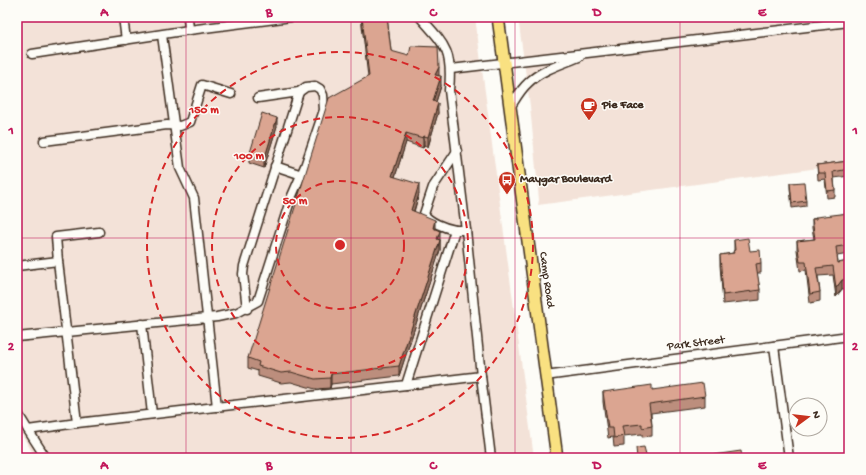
<svg xmlns="http://www.w3.org/2000/svg" width="866" height="475" font-family="'Gochi Hand',sans-serif">
<rect width="100%" height="100%" fill="#fdfcf7"/>
<filter id="ink" filterUnits="userSpaceOnUse"><feTurbulence type="fractalNoise" baseFrequency=".025" numOctaves="2"/><feDisplacementMap in="SourceGraphic" scale="8" xChannelSelector="R" yChannelSelector="G"/><feConvolveMatrix kernelMatrix="1 2 1 2 8 2 1 2 1" color-interpolation-filters="sRGB"/></filter>
<g filter="url(#ink)">
<g fill="#f3e2d8">
<polygon points="17,17 475,17 534,458 36,458 17,427"/>
<polygon points="518,17 849,17 849,164 538,205 539,200 530,106"/>
</g>
<g fill="none" stroke-linecap="round" stroke-linejoin="round">
<defs>
<g id="minor">
<polyline points="123,17 126,40"/>
<polyline points="188,17 189,30"/>
<polyline points="162,35 180,168 194,198 217,407"/>
<polyline points="32,54 189,30 291,17"/>
<polyline points="451,69 849,22"/>
<path d="M511,106c5,-8 10,-17 17,-23 13,-13 34,-19 51,-26"/>
<polyline points="44,141 167,125 180,126 190,122 202,85 231,94"/>
<polyline points="275,166 302,175"/>
<path d="M455,230c-10,-2 -26,-8 -31,-16l9,-27 24,-36"/>
<polyline points="58,261 56,237 99,232"/>
<polyline points="17,266 58,261 77,423 28,430 17,412"/>
<polyline points="247,309 243,274 244,266 299,92"/>
<polyline points="142,324 152,414"/>
<polyline points="17,337 217,317 236,313 258,301 291,198 305,166 324,110 323,95 320,89 315,86 306,87 299,92 258,98"/>
<polyline points="774,346 789,458"/>
<polyline points="481,376 491,458"/>
<polyline points="545,376 849,336"/>
<polyline points="406,385 481,376 466,230"/>
<path d="M77,423l329,-38 49,-155h11l-17,-140c4,-39 -4,-45 -29,-73"/>
<polyline points="28,430 46,458"/>
</g>
<polyline id="major" points="498,17 557,458"/>
</defs>
<use href="#minor" stroke="#3b2a1e" stroke-width="11"/>
<use href="#major" stroke="#3b2a1e" stroke-width="14"/>
<use href="#minor" stroke="#fdfcf7" stroke-width="8"/>
<use href="#major" stroke="#f9e181" stroke-width="11"/>
</g>
<g fill="#bc8e7d" stroke="#3b2a1e">
<polygon points="361,17 387,17 391,51 439,76 441,86 436,102 438,113 428,147 424,145 423,148 406,142 395,177 419,194 414,212 435,229 440,240 440,250 399,376 331,384 330,388 315,389 291,382 281,383 258,376 258,371 248,368 248,358 368,77"/>
<polygon points="277,126 264,168 249,163 249,156"/>
<polygon points="849,161 849,176 834,178 835,190 835,197 827,198 825,179 818,180 817,165"/>
<polygon points="790,183 806,201 806,206 792,208 790,188"/>
<polygon points="849,213 849,254 837,256 838,263 849,261 849,288 842,289 836,297 833,275 818,276 820,292 820,301 810,303 806,270 800,271 797,250 797,241 814,239 812,228 812,219"/>
<polygon points="734,240 750,251 761,263 761,273 757,273 760,290 760,300 723,304 720,265 720,255 733,253 734,250"/>
<polygon points="652,390 705,396 705,406 651,413 652,426 652,436 642,437 642,434 624,436 624,446 614,447 613,437 608,438 603,402 603,392"/>
</g>
<g fill="#997466" stroke="#3b2a1e">
<polygon points="439,67 439,76 435,75"/>
<polygon points="441,76 441,86 433,111 433,101"/>
<polygon points="438,103 438,113 428,147 428,137"/>
<polygon points="277,118 277,126 264,168 264,160"/>
<polygon points="406,133 406,142 392,186 392,176"/>
<polygon points="424,136 424,145 423,148 423,138"/>
<polygon points="419,184 419,194 411,220 411,210"/>
<polygon points="435,220 435,229 433,228"/>
<polygon points="440,231 440,240 437,239"/>
<polygon points="440,240 440,250 399,376 399,366"/>
<polygon points="842,280 842,289 836,297 836,288"/>
<polygon points="331,374 331,384 330,388 330,378"/>
</g>
<g fill="#dba591" stroke="#3b2a1e">
<polygon points="362,17 387,17 391,51 409,56 411,46 438,47 439,67 435,75 441,76 433,101 438,103 428,137 424,136 423,138 406,133 392,176 419,184 411,210 435,220 433,228 440,231 437,239 440,240 399,366 331,374 330,378 315,379 291,372 281,373 258,366 259,362 248,358 329,98 369,76"/>
<polygon points="262,113 277,118 264,160 249,156"/>
<polygon points="849,161 849,169 833,172 835,190 827,191 825,173 818,173 817,165"/>
<polygon points="804,182 806,201 792,203 790,183"/>
<polygon points="849,213 849,245 836,247 838,263 849,261 849,279 842,280 836,288 833,266 816,268 820,292 810,294 806,262 800,262 797,241 815,239 812,219 816,219 816,217"/>
<polygon points="748,238 750,251 760,250 761,263 756,264 760,290 723,295 720,255 734,253 733,251 735,250 734,240"/>
<polygon points="703,383 705,396 649,404 652,426 642,428 642,424 622,426 624,436 614,438 613,428 608,428 603,392 652,385 652,390"/>
<polygon points="644,447 647,458 637,458 636,448"/>
<polygon points="741,451 742,458 692,458"/>
</g>
</g>
<path fill="none" stroke="#c2185b" stroke-width="1" stroke-opacity="0.55" d="M186,17v441M351,17v441M515,17v441M680,17v441M17,238h832"/>
<g fill="none" stroke="#d62828" stroke-width="2" stroke-dasharray="7 5">
<circle cx="340" cy="245" r="64"/>
<circle cx="340" cy="245" r="128"/>
<circle cx="340" cy="245" r="193"/>
</g>
<defs>
<symbol id="cafe-pin" viewBox="-11 -11 22 30"><path d="M0 17L-7.5 6A9.5 9.5 0 1 1 7.5 6Z" fill="#c8321e" stroke="#fdfcf7"/><path d="M-5.5-4.5H6V0H3Q3 3.5 0 3.5H-2.5Q-5.5 3.5-5.5 0ZM3-3.2v2h1.7v-2ZM-6 4.5H4V6H-6Z" fill="#fff"/></symbol>
<symbol id="bus-pin" viewBox="-11 -11 22 30"><path d="M0 17L-7.5 6A9.5 9.5 0 1 1 7.5 6Z" fill="#c8321e" stroke="#fdfcf7"/><path d="M-5-6H5V4H4V6H2V4H-2V6H-4V4H-5ZM-3.5-4V0h7V-4ZM-3.5 1.2v1.5H-2V1.2ZM2 1.2v1.5H3.5V1.2Z" fill="#fff"/></symbol>
</defs>
<g fill-rule="evenodd">
<use href="#cafe-pin" x="579" y="96" width="20" height="27"/>
<use href="#bus-pin" x="497" y="170" width="20" height="27"/>
</g>
<g text-anchor="middle" dominant-baseline="central" stroke-width="3" stroke-linejoin="round" paint-order="stroke">
<g font-size="12" font-weight="bold" fill="#3b2a1e" stroke="#fdfcf7" text-anchor="start">
<text x="602" y="106">Pie Face</text>
<text x="520" y="180">Maygar Boulevard</text>
</g>
<g font-size="12" fill="#3b2a1e" stroke="#fdfcf7">
<text transform="translate(546 280) rotate(82)">Camp Road</text>
<text transform="translate(696 344) rotate(-7)">Park Street</text>
</g>
</g>
<circle cx="340" cy="245" r="6" fill="#d62828" stroke="#fdfcf7" stroke-width="2"/>
<g font-size="12" text-anchor="middle" font-weight="bold" fill="#d62828" stroke="#fdfcf7" stroke-width="3" stroke-linejoin="round" paint-order="stroke">
<text x="204" y="113">150 m</text>
<text x="249" y="159">100 m</text>
<text x="295" y="204">50 m</text>
</g>
<rect width="866" height="475" fill="none" stroke="#fdfcf7" stroke-width="44"/>
<g transform="translate(808 417) rotate(75)"><circle r="19" fill="#fdfcf7" stroke="#afa8a0"/>
<path d="M0-3L7 15L0 10L-7 15Z" fill="#c8321e"/>
<text y="-6" font-size="11" font-weight="bold" text-anchor="middle" fill="#3b2a1e">N</text>
</g>
<rect x="22" y="22" width="822" height="431" fill="none" stroke="#c2185b" stroke-width="1.5"/>
<g font-size="13" text-anchor="middle" font-weight="bold" fill="#c2185b">
<text x="104" y="16">A</text>
<text x="269" y="16">B</text>
<text x="433" y="16">C</text>
<text x="597" y="16">D</text>
<text x="762" y="16">E</text>
<text x="11" y="134">1</text>
<text x="855" y="134">1</text>
<text x="11" y="350">2</text>
<text x="855" y="350">2</text>
<text x="104" y="469">A</text>
<text x="269" y="469">B</text>
<text x="433" y="469">C</text>
<text x="597" y="469">D</text>
<text x="762" y="469">E</text>
</g>
</svg>
